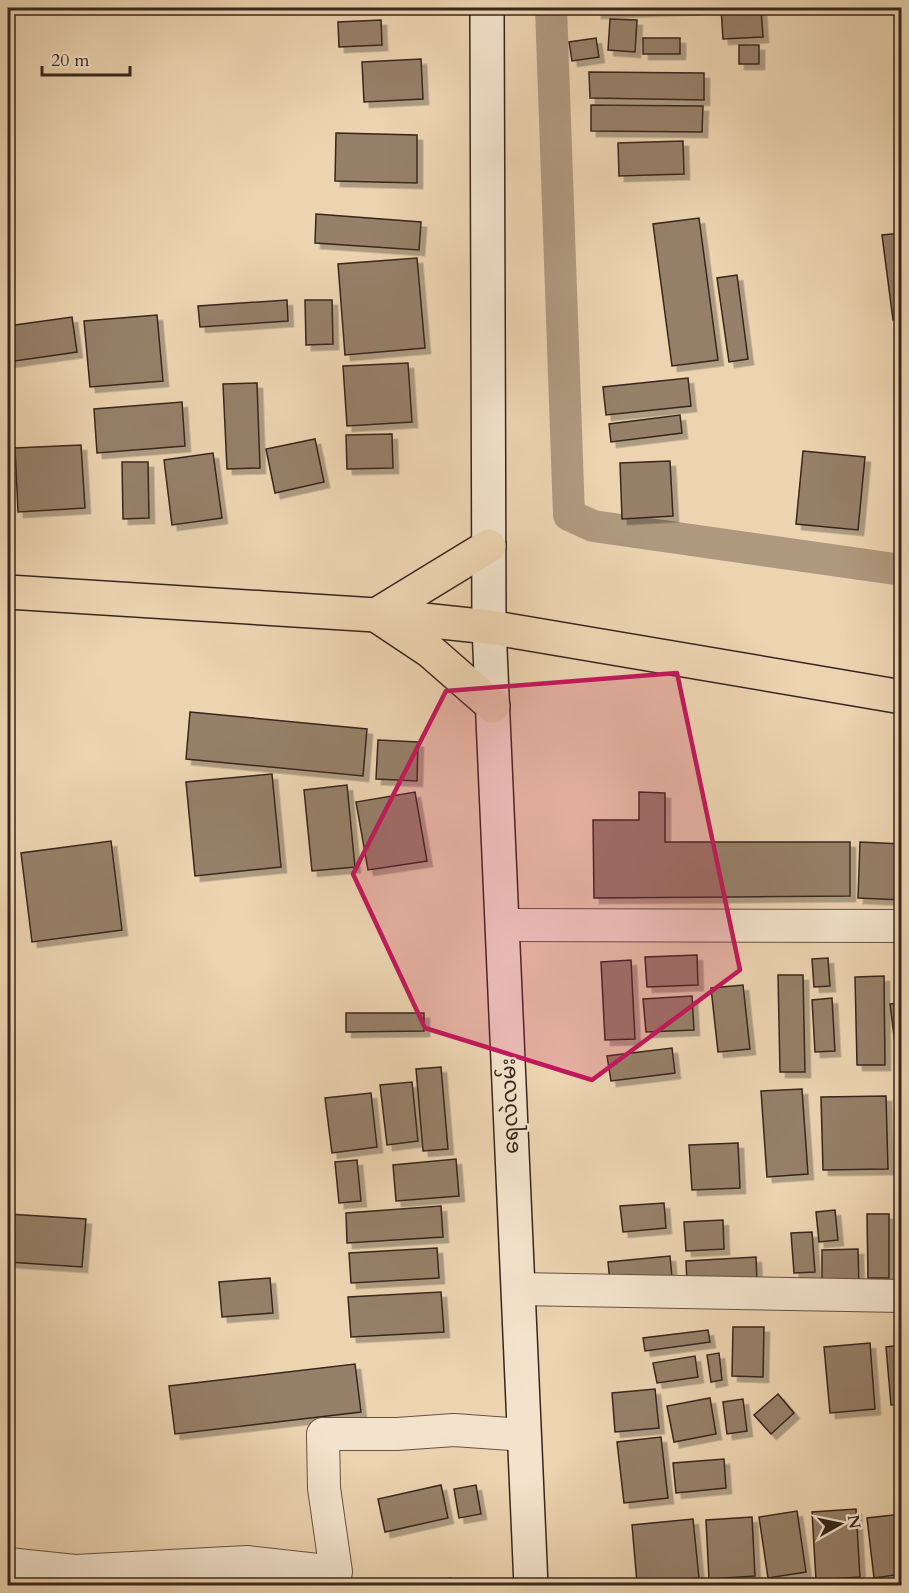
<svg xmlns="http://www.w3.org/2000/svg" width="909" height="1593" font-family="Cardo,'Noto Sans Myanmar',serif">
<defs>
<filter id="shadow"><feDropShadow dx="5.5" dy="5.5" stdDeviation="0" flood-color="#0004"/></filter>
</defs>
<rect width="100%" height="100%" fill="#ecd4b1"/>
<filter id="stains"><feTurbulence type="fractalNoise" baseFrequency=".00333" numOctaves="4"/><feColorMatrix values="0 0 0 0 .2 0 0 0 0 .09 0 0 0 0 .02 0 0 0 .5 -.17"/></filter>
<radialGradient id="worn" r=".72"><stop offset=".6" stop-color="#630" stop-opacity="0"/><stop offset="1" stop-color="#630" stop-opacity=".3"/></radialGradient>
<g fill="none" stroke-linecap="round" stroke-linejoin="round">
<polyline stroke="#af997e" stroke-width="32" points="551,8 569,515 593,526 902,570"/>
</g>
<g fill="#968069" stroke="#38261b" stroke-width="1.5" filter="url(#shadow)">
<polygon points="596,8 693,8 693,9 596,13"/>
<polygon points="721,8 761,8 763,37 723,39"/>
<polygon points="610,19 637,20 635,52 608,50"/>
<polygon points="381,20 382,45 339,47 338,22"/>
<polygon points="596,38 599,57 572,61 569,42"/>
<rect x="643" y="38" width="37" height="16"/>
<rect x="739" y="45" width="20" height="19"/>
<polygon points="421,59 423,99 364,102 362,62"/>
<polygon points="589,72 704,73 704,100 590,98"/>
<polygon points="591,105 703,106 702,132 591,131"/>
<polygon points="336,133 417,135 417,183 335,181"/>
<polygon points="683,141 684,174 619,176 618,143"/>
<polygon points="316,214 421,222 419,250 315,243"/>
<polygon points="699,218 718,360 672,366 653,224"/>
<polygon points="902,233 902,319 893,320 882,235"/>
<polygon points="417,258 425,348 345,355 338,264"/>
<polygon points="737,275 748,359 729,362 717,278"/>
<polygon points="287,300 288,321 200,327 198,306"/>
<polygon points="305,300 332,300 333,344 306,345"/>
<polygon points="157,315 163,381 90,387 84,321"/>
<polygon points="72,317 77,352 8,362 8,326"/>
<polygon points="408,363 412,422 347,426 343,366"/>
<polygon points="688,378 691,406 606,415 603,387"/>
<polygon points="257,383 260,468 227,469 223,384"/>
<polygon points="182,402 185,446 97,453 94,409"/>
<polygon points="680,415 682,433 611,442 609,424"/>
<polygon points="392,434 393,468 347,469 346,435"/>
<polygon points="315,439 324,482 275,493 266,449"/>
<polygon points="81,445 85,508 18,512 15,448"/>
<polygon points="803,451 865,457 858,530 796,524"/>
<polygon points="213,453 222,518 172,525 164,460"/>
<polygon points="670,461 673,516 622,519 620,463"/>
<polygon points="122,462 148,462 149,518 123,519"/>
<polygon points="902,506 902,547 899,547"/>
<polygon points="190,712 367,729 363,776 186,759"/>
<polygon points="378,740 418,742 417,781 376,779"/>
<polygon points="272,774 281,867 195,876 186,782"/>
<polygon points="347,785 355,867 312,871 304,790"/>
<polygon points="415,792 427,861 368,870 356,802"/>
<polygon points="639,792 665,793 665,842 850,842 850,896 594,898 593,820 639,820"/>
<polygon points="111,841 122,930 32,942 21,853"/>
<polygon points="860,842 902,844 902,900 858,898"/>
<polygon points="697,955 698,985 647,987 645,957"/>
<polygon points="828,958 830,986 814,987 812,959"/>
<polygon points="631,960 635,1039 605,1040 601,962"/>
<polygon points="902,969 902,989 896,990 895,970"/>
<polygon points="778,975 803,975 805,1072 780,1072"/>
<polygon points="884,976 885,1065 857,1065 855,977"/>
<polygon points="743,985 750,1049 718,1052 711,988"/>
<polygon points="692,996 694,1030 646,1032 643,999"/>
<polygon points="832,998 835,1051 815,1052 812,1000"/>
<polygon points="902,1003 902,1051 896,1052 890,1004"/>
<polygon points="346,1013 424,1013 424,1031 346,1032"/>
<polygon points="672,1048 675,1073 611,1081 607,1056"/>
<polygon points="441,1067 448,1149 423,1151 416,1069"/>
<polygon points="412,1082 418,1141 387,1145 380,1085"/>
<polygon points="802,1089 808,1174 767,1177 761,1091"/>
<polygon points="371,1093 377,1147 332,1153 325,1098"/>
<polygon points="886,1096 888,1169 823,1170 821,1097"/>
<polygon points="738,1143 740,1188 692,1190 689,1145"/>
<polygon points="456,1159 459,1196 396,1201 393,1165"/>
<polygon points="357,1160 361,1201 339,1203 335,1162"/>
<polygon points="664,1203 666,1228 623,1232 620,1206"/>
<polygon points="441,1206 443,1237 347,1243 346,1213"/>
<polygon points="835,1210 838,1240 819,1242 816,1212"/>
<polygon points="8,1214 86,1219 82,1267 8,1262"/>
<polygon points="867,1214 889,1214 889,1278 868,1278"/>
<polygon points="723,1220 724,1249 686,1251 684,1222"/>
<polygon points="812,1232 815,1272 794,1273 791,1233"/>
<polygon points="437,1248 439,1278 351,1283 349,1253"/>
<polygon points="858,1249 859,1288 822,1288 822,1250"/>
<polygon points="670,1256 672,1277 610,1283 608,1262"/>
<polygon points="756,1257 757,1281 687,1285 686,1261"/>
<polygon points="270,1278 273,1313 222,1317 219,1282"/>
<polygon points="441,1292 444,1332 351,1337 348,1297"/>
<polygon points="733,1327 764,1327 763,1377 732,1376"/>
<polygon points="708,1330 710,1342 645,1351 643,1338"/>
<polygon points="870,1343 875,1409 830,1413 824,1347"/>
<polygon points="902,1345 902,1404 891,1405 886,1347"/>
<polygon points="719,1353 722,1380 711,1382 707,1355"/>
<polygon points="695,1356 698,1377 657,1383 653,1363"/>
<polygon points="355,1364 361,1412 175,1434 169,1386"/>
<polygon points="655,1389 659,1428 615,1432 612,1393"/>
<polygon points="778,1394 794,1413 771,1434 754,1415"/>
<polygon points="710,1398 716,1434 674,1442 667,1406"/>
<polygon points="743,1399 747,1431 727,1434 723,1402"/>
<polygon points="661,1437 668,1498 624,1503 617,1442"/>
<polygon points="724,1459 726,1488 676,1493 673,1463"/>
<polygon points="441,1485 448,1518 385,1532 378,1499"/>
<polygon points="476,1485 481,1514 459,1518 454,1489"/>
<polygon points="856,1509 860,1577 816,1580 812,1512"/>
<polygon points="797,1511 806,1572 768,1578 759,1517"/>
<polygon points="902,1514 902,1574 874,1578 867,1518"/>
<polygon points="752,1517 755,1576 709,1579 706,1520"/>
<polygon points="693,1519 699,1578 637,1583 632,1525"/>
<polygon points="451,1578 452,1586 399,1586"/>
</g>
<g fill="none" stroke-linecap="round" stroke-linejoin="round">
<defs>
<g id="minor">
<polyline points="502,925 902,926"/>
<polyline points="518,1289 902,1296"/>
<polyline points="8,1564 75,1571 247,1562 336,1572 324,1488 323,1434 397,1434 454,1430 524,1435"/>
</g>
<polyline id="secondary" points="487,8 489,627 531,1586"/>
<g id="primary">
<polyline points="489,546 376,615 430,651 493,706"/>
<polyline points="8,592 376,615 489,627 902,697"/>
</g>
</defs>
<use href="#minor" stroke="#655240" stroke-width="34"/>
<use href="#secondary" stroke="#38261b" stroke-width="36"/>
<use href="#primary" stroke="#38261b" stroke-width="36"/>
<use href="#minor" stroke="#f3e3cc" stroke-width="32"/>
<use href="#secondary" stroke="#f3e3cc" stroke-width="33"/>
<use href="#primary" stroke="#ecd4b1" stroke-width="33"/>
</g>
<path fill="#c2185b" fill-opacity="0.2" stroke="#c2185b" stroke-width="4.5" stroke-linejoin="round" d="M677,673l63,297 -148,110 -167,-52 -72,-154 93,-183z"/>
<g text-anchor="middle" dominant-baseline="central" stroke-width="4.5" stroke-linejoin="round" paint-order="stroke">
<g font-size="21" fill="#38261b" stroke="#f3e3cc">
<text transform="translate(510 1106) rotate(-92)">ရေလဲလမ်း</text>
</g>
</g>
<rect width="909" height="1593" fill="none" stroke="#ecd4b1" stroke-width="30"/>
<rect x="9" y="9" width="891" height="1575" fill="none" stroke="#38261b" stroke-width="3"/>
<rect x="15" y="15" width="879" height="1563" fill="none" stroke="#38261b" stroke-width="1.5"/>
<g transform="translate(840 1524) rotate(81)" stroke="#f3e3cc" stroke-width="4.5" paint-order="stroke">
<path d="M0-4.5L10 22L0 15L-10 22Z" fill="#38261b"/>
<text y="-9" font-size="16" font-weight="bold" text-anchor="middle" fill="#38261b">N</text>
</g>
<path d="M42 66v9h88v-9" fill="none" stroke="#38261b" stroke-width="3"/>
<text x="51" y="66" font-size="18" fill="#38261b" stroke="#f3e3cc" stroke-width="4.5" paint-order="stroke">20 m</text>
<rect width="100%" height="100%" filter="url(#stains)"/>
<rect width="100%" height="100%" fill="url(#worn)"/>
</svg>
